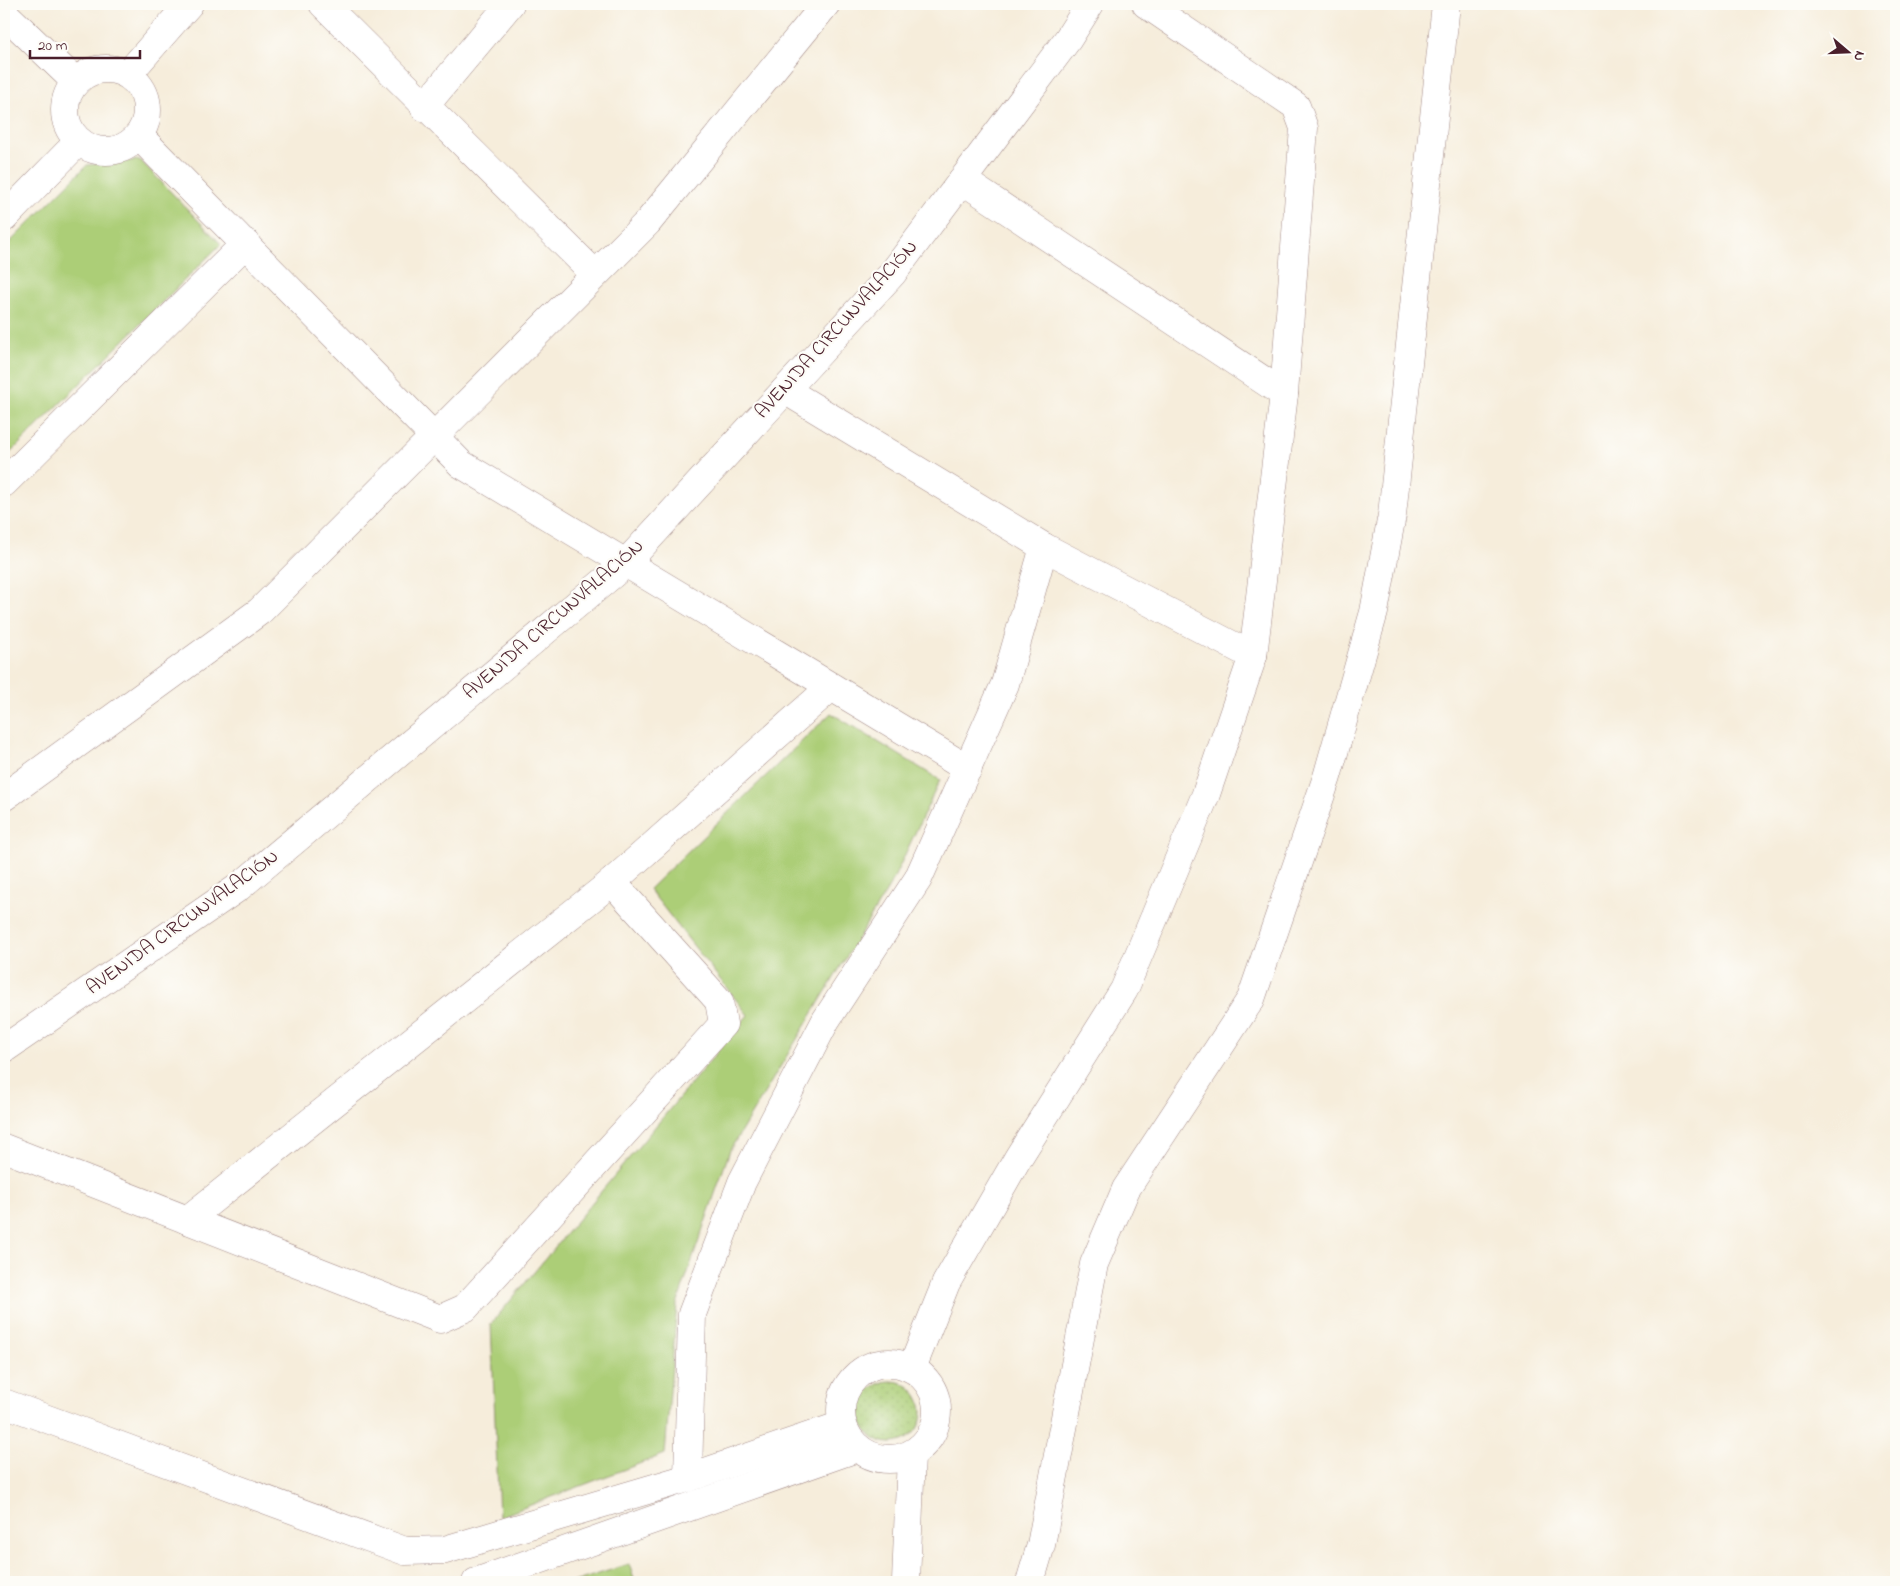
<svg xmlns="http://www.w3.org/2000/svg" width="1900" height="1586" font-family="'Indie Flower',sans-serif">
<defs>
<pattern id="grass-dots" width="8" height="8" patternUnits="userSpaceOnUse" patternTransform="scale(1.25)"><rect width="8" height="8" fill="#acce77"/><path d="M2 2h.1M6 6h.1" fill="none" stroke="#96b067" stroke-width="1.8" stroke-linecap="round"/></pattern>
</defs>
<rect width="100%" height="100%" fill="#fdfcf7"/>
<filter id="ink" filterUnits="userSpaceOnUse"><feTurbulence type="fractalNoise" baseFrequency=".02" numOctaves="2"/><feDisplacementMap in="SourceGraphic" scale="10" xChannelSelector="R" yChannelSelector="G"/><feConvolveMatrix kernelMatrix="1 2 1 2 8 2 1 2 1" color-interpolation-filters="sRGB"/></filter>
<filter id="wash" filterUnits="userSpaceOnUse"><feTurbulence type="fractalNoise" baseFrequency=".0096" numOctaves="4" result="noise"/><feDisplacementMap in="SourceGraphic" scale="20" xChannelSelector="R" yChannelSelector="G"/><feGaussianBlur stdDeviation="1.12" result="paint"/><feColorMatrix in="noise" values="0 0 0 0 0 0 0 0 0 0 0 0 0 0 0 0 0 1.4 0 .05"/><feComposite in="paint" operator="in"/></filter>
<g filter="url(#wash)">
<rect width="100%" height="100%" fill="#f6eddb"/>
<circle fill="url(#grass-dots)" stroke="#7b7651" cx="891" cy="1412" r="31"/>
<g fill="#acce77" stroke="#7b7651">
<polygon points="140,160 221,244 4,459 4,248 87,165"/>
<polygon points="831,713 940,780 893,880 730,1150 677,1304 665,1454 499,1517 491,1324 748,1015 649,889"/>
<polygon points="629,1564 635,1582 574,1582"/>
</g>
</g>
<g filter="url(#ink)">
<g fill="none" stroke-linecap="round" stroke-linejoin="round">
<defs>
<g id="street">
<polyline points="323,4 595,274"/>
<polyline points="4,13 76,82"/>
<circle cx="106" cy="110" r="41"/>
<polyline points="128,74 189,4"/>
<polyline points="424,107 510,4"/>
<polyline points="139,136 461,464 968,769"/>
<polyline points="962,180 1284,394"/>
<polyline points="4,218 79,141"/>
<polyline points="785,390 1044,547 1253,656"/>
<polyline points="4,483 246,243"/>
<polyline points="4,797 260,611 648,222 826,4"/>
<polyline points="4,1049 239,887 625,564 892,274 1068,39 1090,4"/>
<polyline points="4,1148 440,1319 465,1308 723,1024 719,1001 612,882"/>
<polyline points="187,1220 612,882 831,687"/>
<circle cx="889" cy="1411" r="48"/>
<polyline points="912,1368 946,1283 1018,1158 1124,990 1206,794 1253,656 1284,394 1304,128 1296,106 1146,4"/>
<polyline points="4,1403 405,1551 445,1550 688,1478 842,1425"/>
<polyline points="688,1478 692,1314 742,1182 826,1020 918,879 1005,684 1044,547"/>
<polyline points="476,1582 857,1448"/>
<polyline points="906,1582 911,1455"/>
<polyline points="1030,1582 1041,1545 1094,1264 1126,1189 1251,999 1327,777 1374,612 1392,515 1446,4"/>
</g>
</defs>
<use href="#street" stroke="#a08683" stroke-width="29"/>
<use href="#street" stroke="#fff" stroke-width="28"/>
</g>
</g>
<g text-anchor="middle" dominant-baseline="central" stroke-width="4.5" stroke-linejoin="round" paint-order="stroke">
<g font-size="20" fill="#4a1f2b" stroke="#fdfcf7">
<text transform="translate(837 330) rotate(-48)">AVENIDA CIRCUNVALACIÓN</text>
<text transform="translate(554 620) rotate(-41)">AVENIDA CIRCUNVALACIÓN</text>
<text transform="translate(183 923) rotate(-36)">AVENIDA CIRCUNVALACIÓN</text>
</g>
</g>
<rect width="1900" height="1586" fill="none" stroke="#fdfcf7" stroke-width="20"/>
<g transform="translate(1848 52) rotate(109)" stroke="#fdfcf7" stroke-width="4" paint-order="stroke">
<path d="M0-4L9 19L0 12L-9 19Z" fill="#4a1f2b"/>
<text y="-8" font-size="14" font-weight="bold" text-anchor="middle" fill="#4a1f2b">N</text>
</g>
<path d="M30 50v8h110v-8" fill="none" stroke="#4a1f2b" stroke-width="2.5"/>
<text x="38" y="50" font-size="15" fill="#4a1f2b" stroke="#fdfcf7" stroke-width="4" paint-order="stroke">20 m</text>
</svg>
